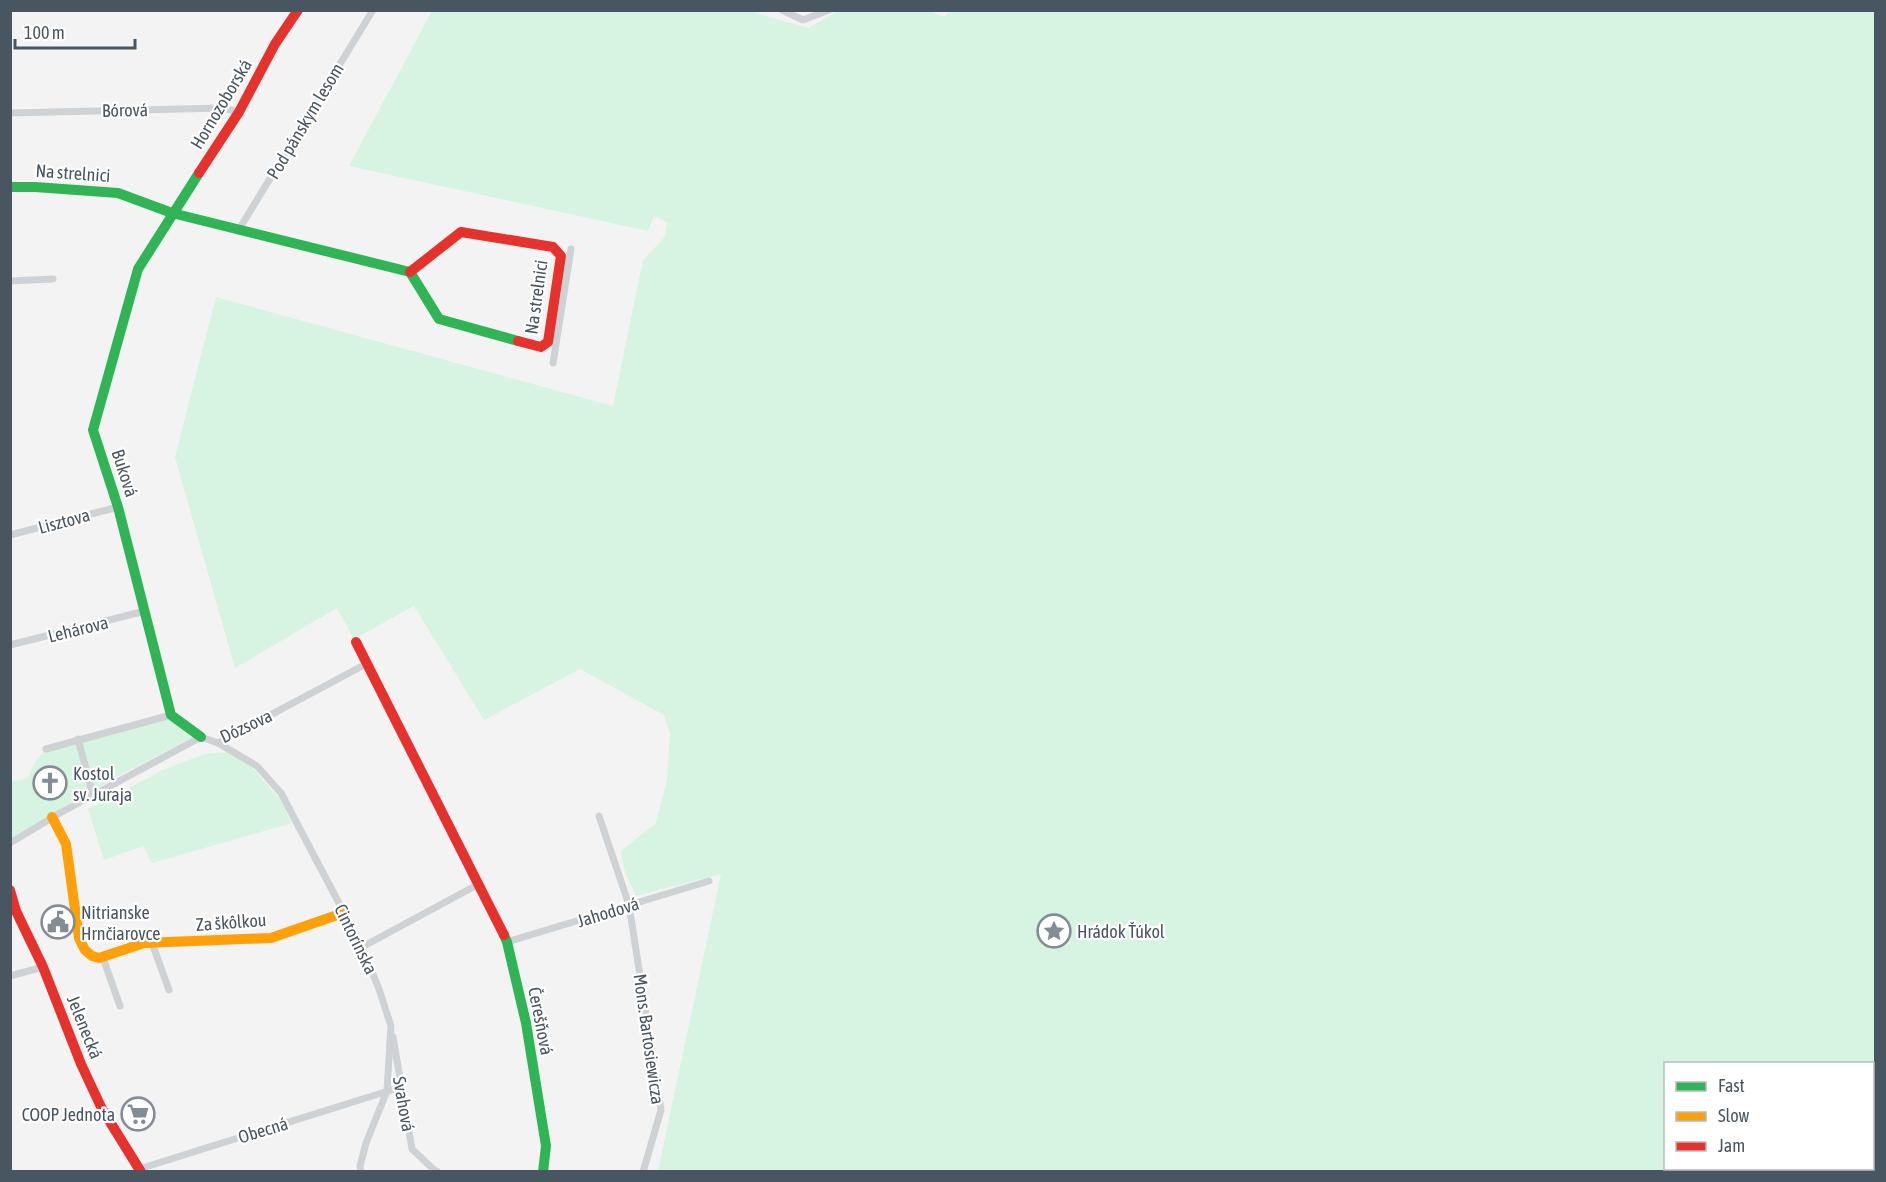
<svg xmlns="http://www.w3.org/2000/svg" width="1886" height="1182" font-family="'Asap Condensed',sans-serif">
<rect width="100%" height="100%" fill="#f3f3f3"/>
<g fill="#d6f4e1" fill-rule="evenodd">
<path d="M746,10l62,18 32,-18 89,1 15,6 7,-7 924,1v1160h-1217l63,-297 -85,22 -11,-24 -4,-21 35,-28 11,-43 3,-47 -6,-18 -84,-46 -96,51 -70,-114 -60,33 -17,-31 -102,60 -60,-211 41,-160 397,109 30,-146 22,-23 2,-15 -13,-6 -6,15 -299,-65 83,-155zM1666,1064h206v104h-206z"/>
<polygon points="165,716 193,737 109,781 12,837 10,829 10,782 28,778 35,762 46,749"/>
<polygon points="229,752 245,760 279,798 292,823 152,863 143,846 104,860 88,809 165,769 205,754"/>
</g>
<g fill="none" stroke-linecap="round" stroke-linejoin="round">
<g stroke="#ced2d4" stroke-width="7">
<polyline points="782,10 803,20 829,10"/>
<polyline points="10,113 223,108 239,112"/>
<polyline points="238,231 373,10"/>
<polyline points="10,281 53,279"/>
<polyline points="553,363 571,249"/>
<polyline points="10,535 118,507"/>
<polyline points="10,645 145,611"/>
<polyline points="78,739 93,795"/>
<polyline points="218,743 366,664"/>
<polyline points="46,749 171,715"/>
<polyline points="599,816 629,905 661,1110 643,1172"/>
<polyline points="10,843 60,813 201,737 218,743 257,766 281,793 362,947 379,989 391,1026 387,1091 366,1143 360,1166 361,1172"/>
<polyline points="507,942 709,881"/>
<polyline points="152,943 169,990"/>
<polyline points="362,947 477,885"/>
<polyline points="103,958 120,1006"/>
<polyline points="10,976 43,967"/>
<polyline points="393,1037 412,1149 433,1169 438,1172"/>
<polyline points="139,1169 401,1087"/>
</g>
<g stroke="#30b455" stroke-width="10">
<polyline points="199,173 138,269 93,430 118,507 171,715 201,737"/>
<polyline points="10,187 35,187 118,193 172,213 410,272 439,319 518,341"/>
<polyline points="504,935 507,942 526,1023 546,1146 543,1172"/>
</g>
<polyline stroke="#ff9f0a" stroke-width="10" points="52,817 66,844 79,938 85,950 92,956 99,958 144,943 271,938 343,913"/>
<g stroke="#e5322d" stroke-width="10">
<polyline points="199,173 239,112 275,44 298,10"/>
<polyline points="410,272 461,232 553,247 561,256 548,342 541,347 518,341"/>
<polyline points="356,642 504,935"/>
<polyline points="10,890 16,911 43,967 81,1064 102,1109 141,1172"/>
</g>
</g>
<defs>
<symbol id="church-ring" viewBox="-11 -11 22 22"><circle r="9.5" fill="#fff" stroke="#848d95" stroke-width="1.5"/><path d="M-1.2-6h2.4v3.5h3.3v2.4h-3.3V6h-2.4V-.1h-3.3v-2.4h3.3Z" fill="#848d95"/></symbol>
<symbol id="civic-ring" viewBox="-11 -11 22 22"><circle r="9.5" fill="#fff" stroke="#848d95" stroke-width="1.5"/><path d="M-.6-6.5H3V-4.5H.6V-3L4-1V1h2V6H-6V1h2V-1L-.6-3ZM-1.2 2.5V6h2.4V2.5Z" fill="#848d95"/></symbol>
<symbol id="sight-ring" viewBox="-11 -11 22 22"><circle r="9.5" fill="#fff" stroke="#848d95" stroke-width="1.5"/><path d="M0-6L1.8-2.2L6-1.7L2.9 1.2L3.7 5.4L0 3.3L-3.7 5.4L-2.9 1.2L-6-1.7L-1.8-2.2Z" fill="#848d95"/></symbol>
<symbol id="supermarket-ring" viewBox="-11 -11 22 22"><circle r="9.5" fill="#fff" stroke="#848d95" stroke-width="1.5"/><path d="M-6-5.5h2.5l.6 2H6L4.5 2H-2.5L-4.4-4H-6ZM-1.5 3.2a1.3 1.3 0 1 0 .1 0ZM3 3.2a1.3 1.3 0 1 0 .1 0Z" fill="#848d95"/></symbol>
</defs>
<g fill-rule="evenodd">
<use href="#church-ring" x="31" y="764" width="38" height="38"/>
<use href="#civic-ring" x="39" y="903" width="38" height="38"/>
<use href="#sight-ring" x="1035" y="912" width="38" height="38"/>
<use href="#supermarket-ring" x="119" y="1095" width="38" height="38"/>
</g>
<g text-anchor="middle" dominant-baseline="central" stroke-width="4.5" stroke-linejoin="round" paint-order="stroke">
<g font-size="18" fill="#485662" stroke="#fff">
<text transform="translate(221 104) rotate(-59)">Hornozoborská</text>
<text transform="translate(125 110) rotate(-1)">Bórová</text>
<text transform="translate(305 121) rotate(-59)">Pod pánskym lesom</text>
<text transform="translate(73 173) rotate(4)">Na strelnici</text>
<text transform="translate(536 297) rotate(-82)">Na strelnici</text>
<text transform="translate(125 473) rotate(72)">Buková</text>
<text transform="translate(64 521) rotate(-15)">Lisztova</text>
<text transform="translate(78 629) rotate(-14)">Lehárova</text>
<text transform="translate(246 726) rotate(-25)">Dózsova</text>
<text transform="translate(608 912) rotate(-17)">Jahodová</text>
<text transform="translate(231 922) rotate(-4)">Za škôlkou</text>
<text transform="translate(356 939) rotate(64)">Cintorínska</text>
<text transform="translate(541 1021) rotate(79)">Čerešňová</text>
<text transform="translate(85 1027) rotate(68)">Jelenecká</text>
<text transform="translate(649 1039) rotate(82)">Mons. Bartosiewicza</text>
<text transform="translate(404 1104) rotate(80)">Svahová</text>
<text transform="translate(263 1130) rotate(-17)">Obecná</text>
</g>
<g font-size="18" fill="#485662" stroke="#fff" text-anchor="start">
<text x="73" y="773">Kostol<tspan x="73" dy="21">sv. Juraja</tspan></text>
<text x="81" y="912">Nitrianske<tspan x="81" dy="21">Hrnčiarovce</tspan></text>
<text x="1077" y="931">Hrádok Ťúkol</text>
<text x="115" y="1114" text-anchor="end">COOP Jednota</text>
</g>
</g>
<rect width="1886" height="1182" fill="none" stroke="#485662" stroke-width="24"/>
<rect x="1664" y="1062" width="210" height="108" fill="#ffffff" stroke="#b6bbc0" stroke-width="1.5"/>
<rect x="1676" y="1082" width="30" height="9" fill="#30b455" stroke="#b6bbc0" stroke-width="1.5"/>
<text x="1718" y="1092" font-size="18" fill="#485662">Fast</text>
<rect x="1676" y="1112" width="30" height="9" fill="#ff9f0a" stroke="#b6bbc0" stroke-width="1.5"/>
<text x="1718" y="1122" font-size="18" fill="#485662">Slow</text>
<rect x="1676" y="1142" width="30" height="9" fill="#e5322d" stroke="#b6bbc0" stroke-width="1.5"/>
<text x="1718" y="1152" font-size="18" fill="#485662">Jam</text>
<path d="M15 39v9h120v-9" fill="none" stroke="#485662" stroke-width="3"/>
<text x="24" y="39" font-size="18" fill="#485662" stroke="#ffffff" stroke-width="4.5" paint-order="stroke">100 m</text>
</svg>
